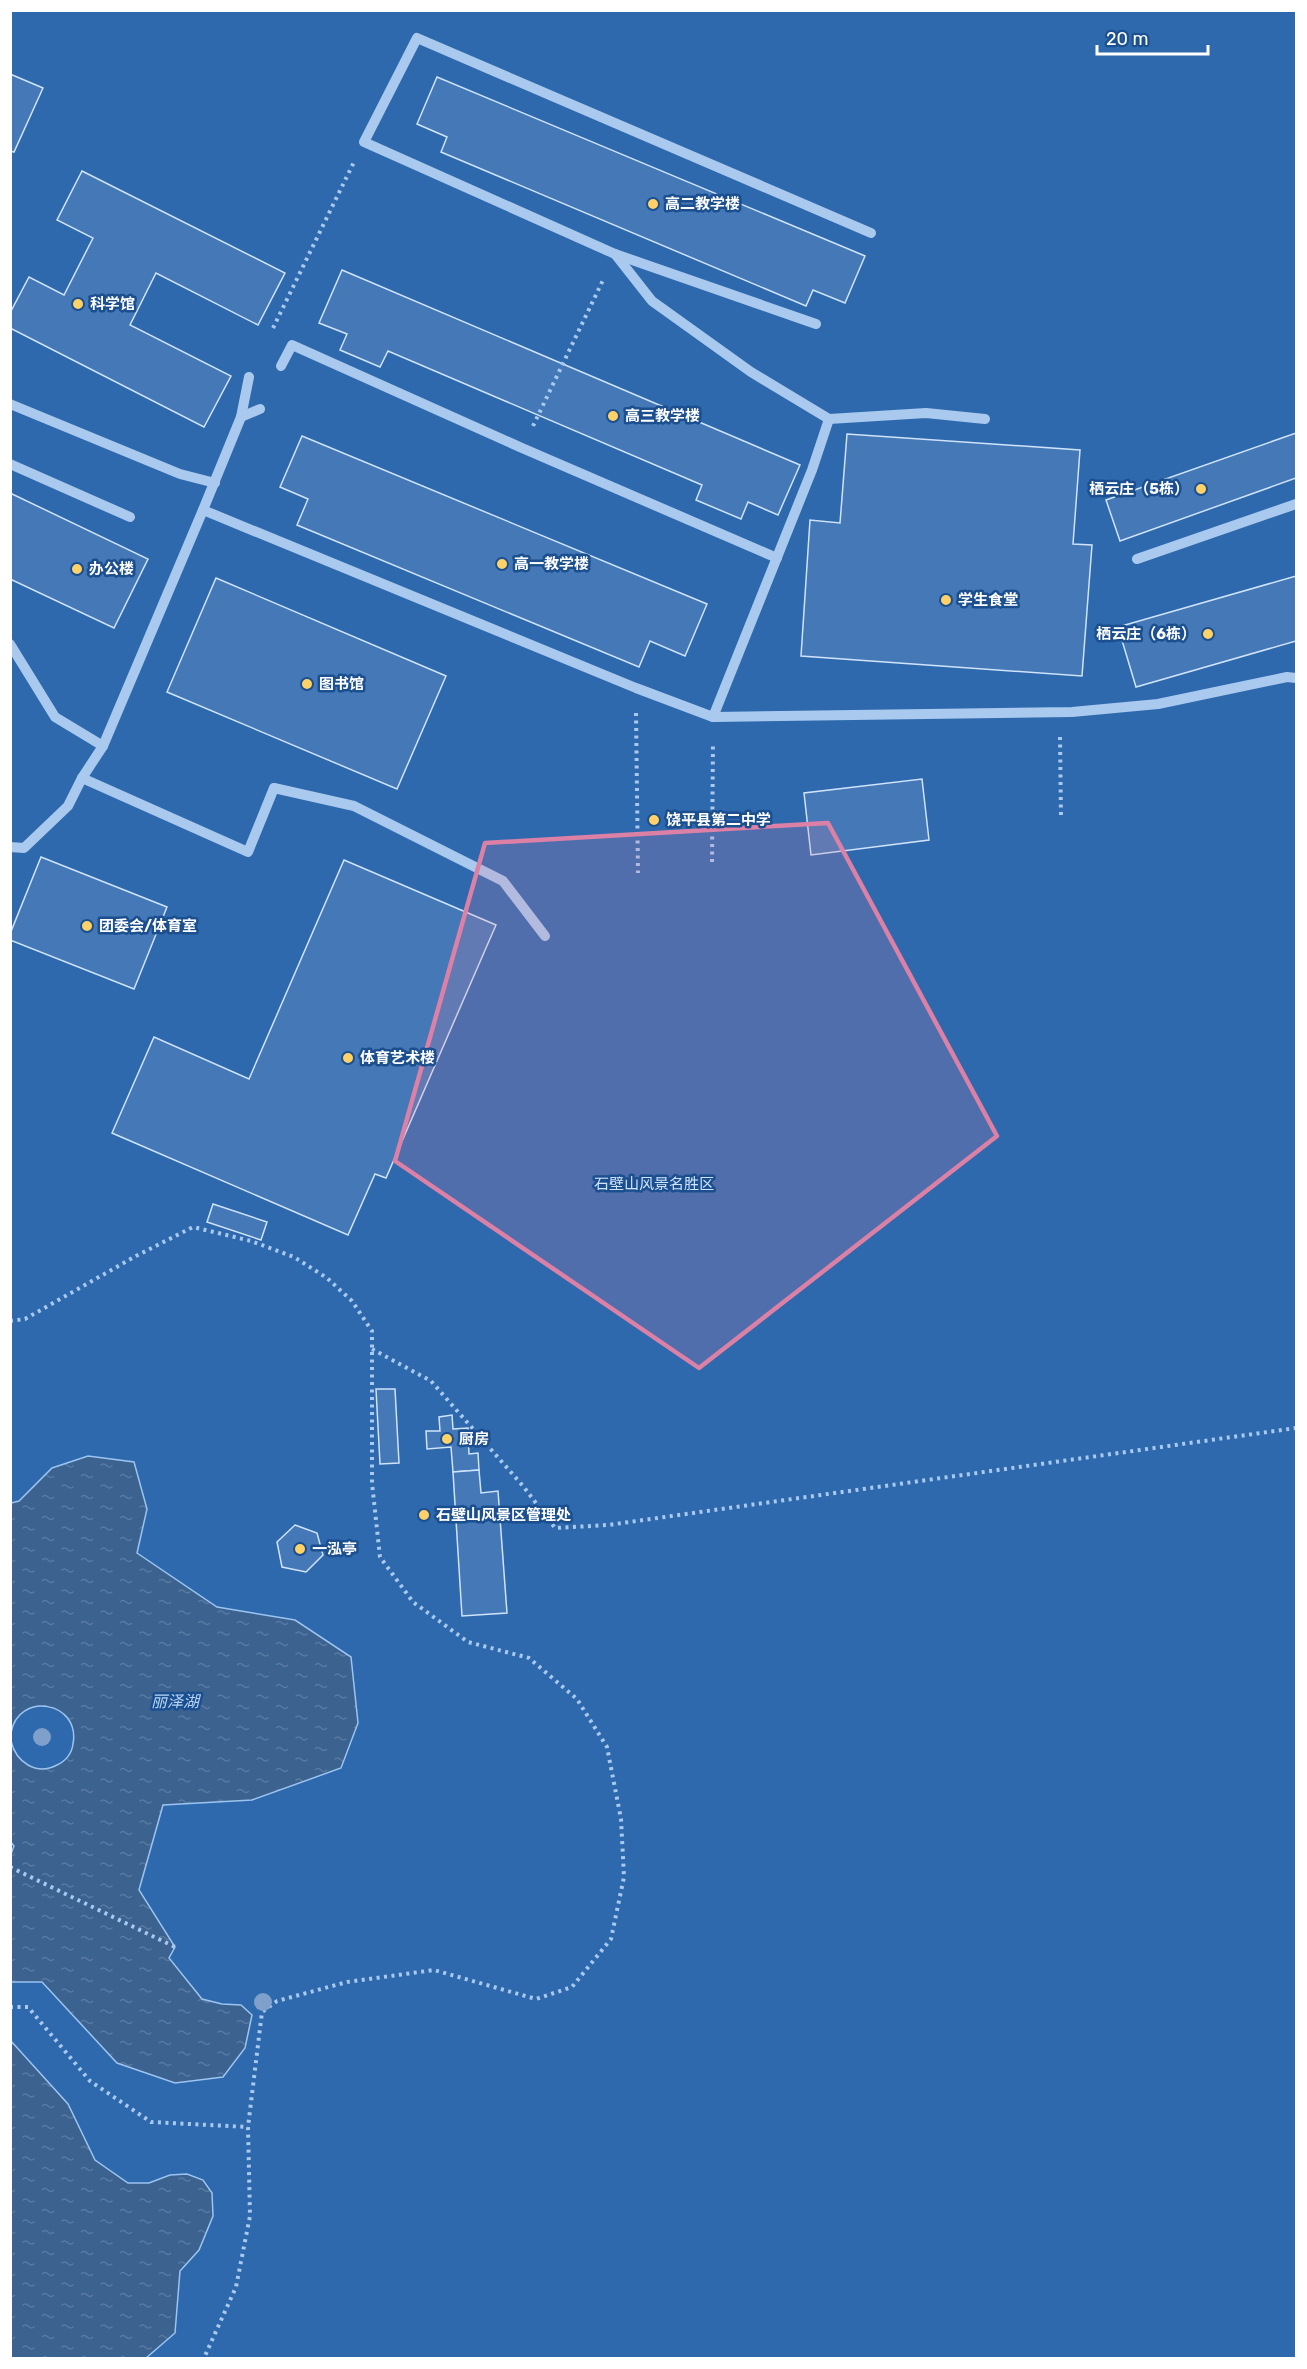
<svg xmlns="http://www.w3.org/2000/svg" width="1307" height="2369" font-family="Rubik,'Noto Sans SC',sans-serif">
<defs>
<pattern id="water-ripples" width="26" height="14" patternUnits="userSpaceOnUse" patternTransform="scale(1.5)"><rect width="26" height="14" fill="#3c6290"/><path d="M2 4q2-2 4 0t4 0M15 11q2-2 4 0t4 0" fill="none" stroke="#597aa1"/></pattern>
</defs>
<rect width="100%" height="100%" fill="#1b4f8f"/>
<rect fill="#2e69ad" x="11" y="11" width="1285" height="2347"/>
<g fill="url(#water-ripples)" stroke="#9cc4f0" stroke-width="1.5">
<path d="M88,1456l46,6 13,47 -10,44 80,54 78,13 56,37 7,66 -17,45 -89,32 -89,5 -24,85 36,57 -6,11 33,41 20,5 19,1 11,10 -7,33 -22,29 -48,6 -58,-20 -75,-81h-31l-1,-125 4,-11 -4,-5 1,-100c5,21 25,35 46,24 9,-4 15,-12 16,-21 8,-43 -55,-53 -62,-11v-230l8,-2 33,-33z"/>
<polygon points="11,2041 68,2104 95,2160 128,2183 149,2183 170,2175 187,2174 203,2180 212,2193 213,2216 199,2250 180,2271 175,2333 146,2358 11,2358"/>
</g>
<g fill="#4478b7" stroke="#cfe3fa" stroke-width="1.5">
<polygon points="10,74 43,88 14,152 10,151"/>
<polygon points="437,77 865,256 845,303 813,290 806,306 441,152 447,137 417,124"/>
<polygon points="82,171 285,273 258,325 156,273 130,325 231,376 204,427 10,328 10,313 29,277 64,295 93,238 57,220"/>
<polygon points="342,270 800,465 778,515 748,502 741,519 696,500 702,485 388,351 380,367 340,350 347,334 319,323"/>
<polygon points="1296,433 1296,478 1120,541 1106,500"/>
<polygon points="847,434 1080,450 1073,544 1092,545 1082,676 801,656 810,520 840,523"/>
<polygon points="302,436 707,604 685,656 650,641 639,667 297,525 308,499 280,487"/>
<polygon points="10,493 148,559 114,628 10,579"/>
<polygon points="1296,576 1296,641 1136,687 1118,627"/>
<polygon points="216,578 446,676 397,789 167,692"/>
<polygon points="922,779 929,840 811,855 804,793"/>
<polygon points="41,857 167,907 134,989 10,940 10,934"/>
<polygon points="344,860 496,925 386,1178 375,1174 348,1235 112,1133 154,1037 249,1079"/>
<polygon points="213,1204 267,1222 261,1240 207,1222"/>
<polygon points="376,1389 395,1389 399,1463 380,1464"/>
<polygon points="452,1415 453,1429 468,1428 469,1454 478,1453 479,1470 453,1472 451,1447 427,1449 426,1431 440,1431 439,1417"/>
<polygon points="479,1470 481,1493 498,1491 507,1613 462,1616 453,1472"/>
<polygon points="295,1525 317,1533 323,1555 306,1572 282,1567 277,1542"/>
</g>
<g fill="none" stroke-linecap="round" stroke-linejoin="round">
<g stroke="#a9c9ee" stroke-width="4" stroke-dasharray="3 4.5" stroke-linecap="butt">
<polyline points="273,328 354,162"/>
<polyline points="533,426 604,278"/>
<polyline points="636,713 638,873"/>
<polyline points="1060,737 1061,818"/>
<polyline points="712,862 713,742"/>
<polyline points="10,1321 25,1319 136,1256 193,1227 251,1241 294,1257 327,1278 352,1301 372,1331 372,1483 380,1557 413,1602 468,1642 529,1658 577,1699 607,1747 621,1819 624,1877 611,1939 572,1987 536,1999 434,1970 347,1982 277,2001 262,2012 248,2127 250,2216 236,2287 204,2358"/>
<polyline points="372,1349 431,1381 523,1486 555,1528 608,1525 1296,1428"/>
<polyline points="10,1867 175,1947"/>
<polyline points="10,2007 28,2007 90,2081 151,2122 248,2127"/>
</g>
<g stroke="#a9c9ee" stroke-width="10">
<polyline points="615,254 816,324"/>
<polyline points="281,366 292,345 522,448 777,558"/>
<polyline points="10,404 180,474 215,483"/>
<polyline points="241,417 260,409"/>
<polyline points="829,419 926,413 985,419"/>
<polyline points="10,464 130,517"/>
<polyline points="203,510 241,417 249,377"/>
<polyline points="1137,559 1296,504"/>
<polyline points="10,644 55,717 103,746"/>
<polyline points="713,717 812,470 829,419 751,372 652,301 615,254 364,142 417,38 871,233"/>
<polyline points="82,778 248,852 274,788 354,806 503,881 545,936"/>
<polyline points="10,847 24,848 68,806 82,778 103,746 203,510 636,688 713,717 1072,712 1158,704 1287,677 1296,678"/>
</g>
</g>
<g fill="#7ea0ca">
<circle cx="42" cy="1737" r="9"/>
<circle cx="263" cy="2002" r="9"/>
</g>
<path fill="#dd80a5" fill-opacity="0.2" stroke="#dd80a5" stroke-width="4.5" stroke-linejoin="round" d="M828,823l169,313 -298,232 -304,-207 90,-318z"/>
<g fill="#ffd166" stroke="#1b4f8f" stroke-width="2">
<circle cx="653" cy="204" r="6"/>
<circle cx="78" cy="304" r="6"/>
<circle cx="613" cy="416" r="6"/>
<circle cx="1201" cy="489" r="6"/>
<circle cx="502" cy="564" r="6"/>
<circle cx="77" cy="569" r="6"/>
<circle cx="946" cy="600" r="6"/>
<circle cx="1208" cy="634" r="6"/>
<circle cx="307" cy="684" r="6"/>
<circle cx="654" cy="820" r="6"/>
<circle cx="87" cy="926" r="6"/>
<circle cx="348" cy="1058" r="6"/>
<circle cx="447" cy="1439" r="6"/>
<circle cx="424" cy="1515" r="6"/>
<circle cx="300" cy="1549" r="6"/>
</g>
<g text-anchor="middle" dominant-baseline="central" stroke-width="5" stroke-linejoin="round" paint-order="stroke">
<g font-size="15" font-weight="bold" fill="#fff" stroke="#1b4f8f" text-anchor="start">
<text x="665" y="204">高二教学楼</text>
<text x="90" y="304">科学馆</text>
<text x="625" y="416">高三教学楼</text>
<text x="1189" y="489" text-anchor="end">栖云庄（5栋）</text>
<text x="514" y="564">高一教学楼</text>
<text x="89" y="569">办公楼</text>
<text x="958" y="600">学生食堂</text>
<text x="1196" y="634" text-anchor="end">栖云庄（6栋）</text>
<text x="319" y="684">图书馆</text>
<text x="666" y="820">饶平县第二中学</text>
<text x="99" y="926">团委会/体育室</text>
<text x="360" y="1058">体育艺术楼</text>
<text x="459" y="1439">厨房</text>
<text x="436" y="1515">石壁山风景区管理处</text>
<text x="312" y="1549">一泓亭</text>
</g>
<g font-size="15" fill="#cfe3fa" stroke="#1b4f8f">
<text x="654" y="1184">石壁山风景名胜区</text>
</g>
<g font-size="16" font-style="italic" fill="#b5d3f5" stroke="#1b4f8f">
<text x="175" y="1701">丽泽湖</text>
</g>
</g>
<rect width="1307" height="2369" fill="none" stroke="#ffffff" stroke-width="24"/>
<path d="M1097 45v9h111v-9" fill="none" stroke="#ffffff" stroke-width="3"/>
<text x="1106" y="45" font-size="18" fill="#ffffff" stroke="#1b4f8f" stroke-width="4.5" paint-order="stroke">20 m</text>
</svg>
